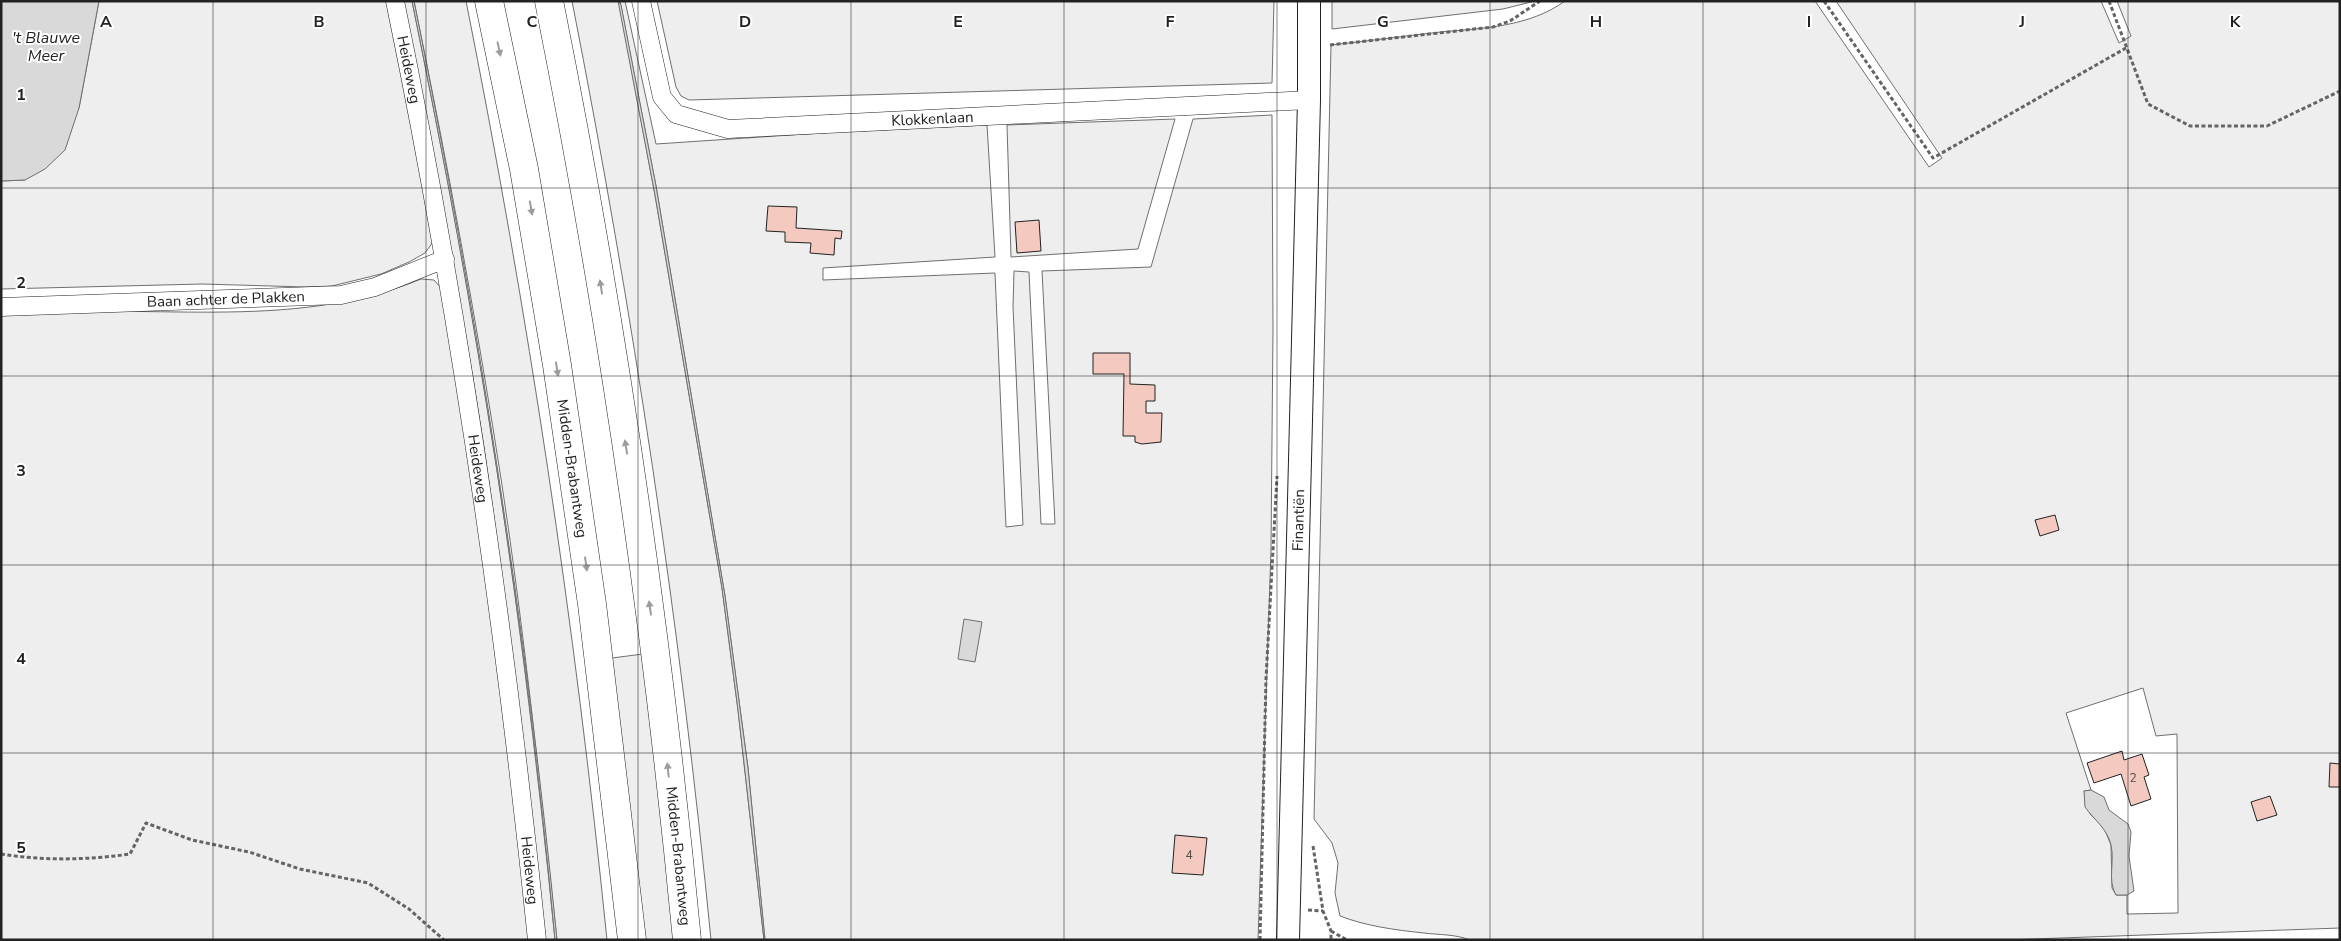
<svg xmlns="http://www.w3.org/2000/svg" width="2341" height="941" font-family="'Nunito Sans',sans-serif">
<rect width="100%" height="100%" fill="#fff"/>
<g fill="#eee" stroke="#6f6f6f" fill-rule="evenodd">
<polygon points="99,1 388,1 406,93 433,242 425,253 409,262 381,274 332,286 306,287 202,284 1,289 1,181 25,180 79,108"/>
<path d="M403,1h9c27,133 53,266 74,399 29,179 51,359 69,540h-10c-19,-165 -37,-329 -61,-493 -23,-149 -53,-297 -81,-446z"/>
<path d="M414,1h52c62,311 109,623 141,939h-50c-17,-152 -32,-304 -55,-455 -25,-162 -55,-323 -88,-484z"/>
<path d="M572,1h46l1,2 36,192 67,393 16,122 26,230h-53c-31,-316 -78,-628 -139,-939z"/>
<polygon points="620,1 625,1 656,144 836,132 987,125 995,257 823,268 823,280 995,273 1006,527 1023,525 1013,307 1014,271 1029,272 1041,524 1055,524 1042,271 1151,267 1193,119 1272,115 1273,328 1271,550 1258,940 765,940 748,768 725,596 656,186"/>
<polygon points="657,1 1274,1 1272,83 689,100 681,96 676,87"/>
<polygon points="1332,1 1535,1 1503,9 1332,29"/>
<path d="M1565,1h250l114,166 13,-9 -106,-157h265l18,42 12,-7 -14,-35h223v927l-335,12h-535c-15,-6 -31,-5 -46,-7 -29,-3 -58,-7 -84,-17l-5,-23 3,-30 -6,-20 -18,-24 17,-774c37,-4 74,-9 110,-13 43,-4 88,-5 124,-31zM2143,688l13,48 21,-2 1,179 -51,1v-19h-11l-4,-7 -1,-43 -7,-17 -14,-14 -6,-23 7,-1 -25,-77z"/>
<polygon points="1175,119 1138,249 1011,257 1007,125"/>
<path d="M421,279l13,1 8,9 49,315 39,336h-529v-624c140,-16 288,18 420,-37z"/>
<polygon points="643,654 675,940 643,940 612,658"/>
</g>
<g fill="#d9d9d9" stroke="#6f6f6f">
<polygon points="1,1 99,1 79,108 65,150 45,169 25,180 1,181"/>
<path d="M412,1h2c63,311 112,623 143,939h-2c-29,-316 -79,-628 -143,-939z"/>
<polygon points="618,1 621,5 656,186 725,596 748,768 765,940 764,940 738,710 722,588 655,195"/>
<polygon points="964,619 982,622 975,662 958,659"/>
<path d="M2091,790l13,7 5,13 19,14 3,8 -2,24 5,35 -7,4h-11c-9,-15 -1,-33 -5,-50 -4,-17 -17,-25 -26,-38l-1,-16z"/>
</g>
<g fill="#f3c9c0" stroke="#222">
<polygon points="768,206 797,207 796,228 842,231 841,239 835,238 834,255 810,253 811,243 785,242 785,232 766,231"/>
<polygon points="1039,220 1041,251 1017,253 1015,222"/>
<polygon points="1093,353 1130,353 1130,384 1155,385 1155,401 1146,401 1146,413 1162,413 1161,442 1142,444 1135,442 1135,436 1123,436 1124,374 1093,374"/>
<polygon points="2055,515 2059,530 2040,536 2035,520"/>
<polygon points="2122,751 2124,760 2142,754 2149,775 2144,777 2151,799 2131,806 2121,774 2094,783 2087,763"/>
<polygon points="2330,763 2340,764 2340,787 2329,787"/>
<polygon points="2270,796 2277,815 2257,821 2251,802"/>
<polygon points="1175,835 1207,838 1203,875 1172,873"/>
</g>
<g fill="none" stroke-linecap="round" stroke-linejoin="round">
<defs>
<g id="minor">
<path id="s1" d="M395,1c64,310 110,624 142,939"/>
<path id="s2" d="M641,1l21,96 14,17 52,15 581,-29"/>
<path id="s3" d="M1,307l340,-12 34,-8 70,-28"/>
</g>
<g id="tertiary">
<path id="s4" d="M1288,940l21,-840v-99"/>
</g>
<g id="trunk">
<path id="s5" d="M489,1l35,168 33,196 35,239 40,336"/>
<path id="s6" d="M549,1c62,310 108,624 138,939"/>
</g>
</defs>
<use href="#minor" stroke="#222" stroke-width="19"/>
<use href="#tertiary" stroke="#222" stroke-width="24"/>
<use href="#trunk" stroke="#222" stroke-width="29"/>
<g stroke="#646464" stroke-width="3" stroke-dasharray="4 2.5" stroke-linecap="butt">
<polyline points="1824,1 1933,158 2126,48"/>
<polyline points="2109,1 2148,104 2190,126 2267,126 2340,91"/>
<polyline points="1330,45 1493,27 1510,21 1540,1"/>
<polyline points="1313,846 1323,911 1331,931 1331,940"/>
<path d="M1,854c42,7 88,6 129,0l16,-31 46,17 57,12 51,17 68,14 41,26 35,31"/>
<polyline points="1308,910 1323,911"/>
<polyline points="1331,931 1347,940"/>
<polyline points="1260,940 1266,679 1277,476"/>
</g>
<use href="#minor" stroke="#fff" stroke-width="18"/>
<use href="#tertiary" stroke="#fff" stroke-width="22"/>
<use href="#trunk" stroke="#fff" stroke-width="28"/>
</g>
<defs><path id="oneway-solid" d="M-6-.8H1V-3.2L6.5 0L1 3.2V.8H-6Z" transform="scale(1.25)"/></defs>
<g fill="#9c9c9c">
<use href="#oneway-solid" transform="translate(499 49) rotate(78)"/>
<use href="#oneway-solid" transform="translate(531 208) rotate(80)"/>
<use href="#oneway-solid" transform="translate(601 287) rotate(-99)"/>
<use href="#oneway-solid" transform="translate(557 369) rotate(81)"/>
<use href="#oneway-solid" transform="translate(626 447) rotate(-99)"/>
<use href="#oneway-solid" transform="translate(586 564) rotate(82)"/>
<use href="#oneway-solid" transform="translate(650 608) rotate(-98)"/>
<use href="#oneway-solid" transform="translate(668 770) rotate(-96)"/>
</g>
<path fill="none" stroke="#222" stroke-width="1" stroke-opacity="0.55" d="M213,1v939M426,1v939M638,1v939M851,1v939M1064,1v939M1277,1v939M1490,1v939M1703,1v939M1915,1v939M2128,1v939M1,188h2339M1,376h2339M1,565h2339M1,753h2339"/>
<g text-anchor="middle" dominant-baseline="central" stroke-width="4" stroke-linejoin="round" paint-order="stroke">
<g font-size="12" fill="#564c4a">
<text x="2133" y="778">2</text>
<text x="1189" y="855">4</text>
</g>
<g font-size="15" fill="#222" stroke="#fff">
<text stroke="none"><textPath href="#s1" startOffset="70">Heideweg</textPath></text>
<text stroke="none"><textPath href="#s2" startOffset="379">Klokkenlaan</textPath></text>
<text stroke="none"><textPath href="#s3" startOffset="225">Baan achter de Plakken</textPath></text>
<text stroke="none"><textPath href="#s1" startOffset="475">Heideweg</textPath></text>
<text stroke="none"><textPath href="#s5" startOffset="475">Midden-Brabantweg</textPath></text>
<text stroke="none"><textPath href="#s4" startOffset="420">Finantiën</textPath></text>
<text stroke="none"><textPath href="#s6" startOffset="865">Midden-Brabantweg</textPath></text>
<text stroke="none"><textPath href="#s1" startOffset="880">Heideweg</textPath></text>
</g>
<g font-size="16" font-style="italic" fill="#222" stroke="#fff">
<text x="46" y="38">'t Blauwe<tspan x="46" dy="18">Meer</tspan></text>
</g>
</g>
<g font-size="16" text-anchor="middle" font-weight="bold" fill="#222" stroke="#fff" stroke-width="4" stroke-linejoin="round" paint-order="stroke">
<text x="106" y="27">A</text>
<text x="319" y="27">B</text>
<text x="532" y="27">C</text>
<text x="745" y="27">D</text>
<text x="958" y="27">E</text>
<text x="1170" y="27">F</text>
<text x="1383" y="27">G</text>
<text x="1596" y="27">H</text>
<text x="1809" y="27">I</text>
<text x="2022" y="27">J</text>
<text x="2235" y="27">K</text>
<text x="21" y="100">1</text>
<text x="21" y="288">2</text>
<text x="21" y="476">3</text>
<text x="21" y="664">4</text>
<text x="21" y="853">5</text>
</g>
<rect width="2341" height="941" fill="none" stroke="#222222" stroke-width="5"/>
</svg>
